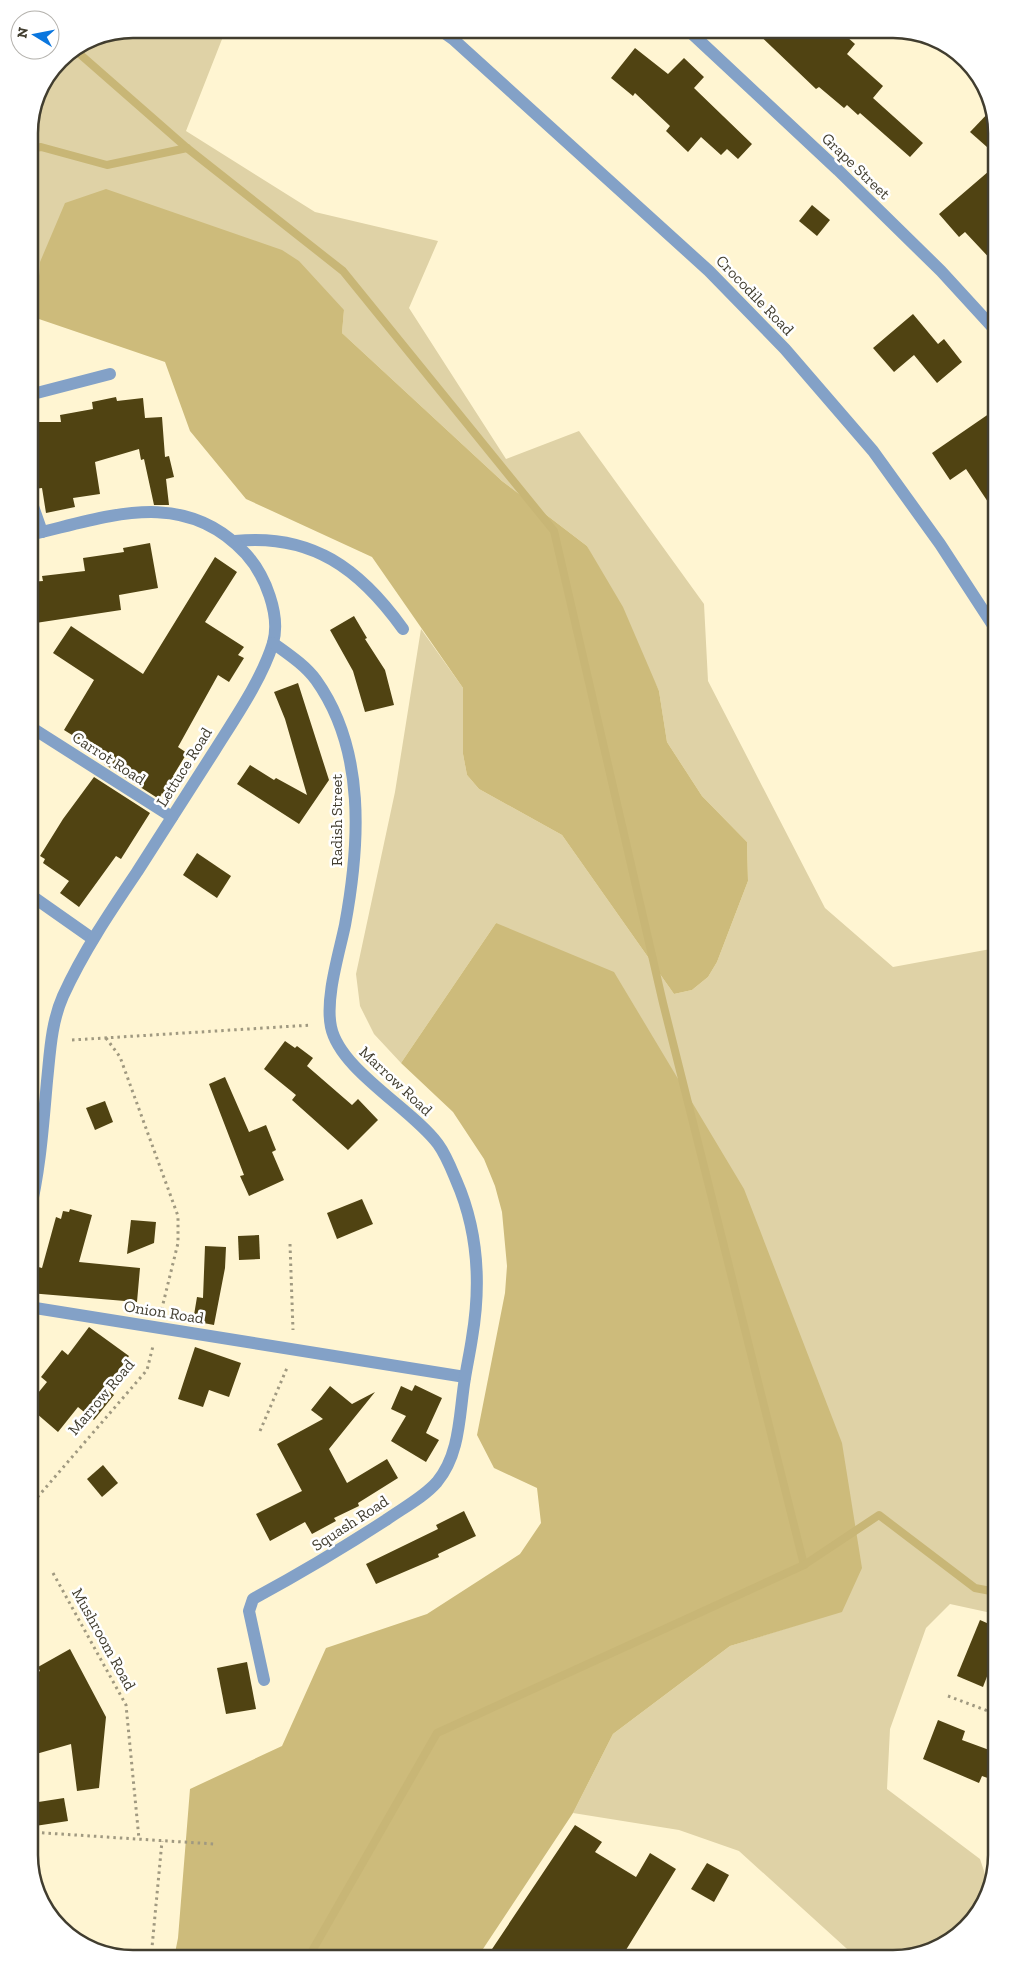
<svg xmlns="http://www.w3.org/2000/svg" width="1025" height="1987" font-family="'Zilla Slab',serif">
<rect width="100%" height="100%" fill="#fff5d2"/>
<polygon fill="#dfd2a6" points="132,29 226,29 186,131 315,212 438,241 409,308 506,459 579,431 704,604 708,681 825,908 893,967 996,948 996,1614 950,1604 926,1628 890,1729 887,1789 980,1859 988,1883 979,1912 932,1950 892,1958 857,1958 739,1851 679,1830 573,1813 613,1734 730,1646 842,1611 496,923 401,1063 374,1034 360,1006 356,974 395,792 421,629 463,688 463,754 467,775 479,789 562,835 674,994 692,990 708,977 717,962 748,881 747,842 702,796 667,742 659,691 587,546 502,481 342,333 344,310 40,262 36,318 29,315 29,126 37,93 59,59 93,37"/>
<g fill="#cdbb7b">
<polygon points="106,189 282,250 299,261 344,310 342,333 502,481 587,546 623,607 659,691 667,742 702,796 747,842 748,881 717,962 708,977 692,990 674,994 562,835 479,789 467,775 463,754 463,688 372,557 246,499 190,431 165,362 36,318 40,262 65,203"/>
<polygon points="496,923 614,972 744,1189 842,1443 862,1568 842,1612 730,1646 613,1734 573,1813 477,1958 174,1958 178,1938 190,1789 282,1746 326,1648 427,1614 520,1554 541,1523 537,1488 494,1468 477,1435 505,1293 507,1266 502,1212 495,1186 484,1159 453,1112 401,1063"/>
</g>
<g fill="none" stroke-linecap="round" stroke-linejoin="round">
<g stroke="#c8b676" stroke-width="8">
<polyline points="74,49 187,148 343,271 554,531 663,1003 804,1565"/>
<polyline points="29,149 41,147 107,165 187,148"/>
<polyline points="308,1958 437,1733 804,1565 879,1515 975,1588 996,1592"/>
</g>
</g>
<g fill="#504312">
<polygon points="753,29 838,29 855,44 847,54 883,86 873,98 923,143 910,157 860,113 858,115 847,105 844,108 819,87 816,89"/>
<polygon points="635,48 668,74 684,58 704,77 694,88 752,144 738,159 727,149 721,155 701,137 688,152 666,131 670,126 635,93 633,96 611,78"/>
<polygon points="992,109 996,132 996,155 970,132"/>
<polygon points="996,165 996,265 965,232 959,237 939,214"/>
<polygon points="812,205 830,220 817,236 799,221"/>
<polygon points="913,314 938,344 944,339 962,362 937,383 914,355 894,372 873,348"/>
<polygon points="116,397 117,401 143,398 145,418 162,417 165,457 169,456 174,477 166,479 169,505 154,505 144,459 141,460 139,449 95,462 100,494 73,498 75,507 46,513 42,488 34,489 30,469 32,469 33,422 61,422 60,415 93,409 92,402"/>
<polygon points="996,409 996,514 966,469 950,480 932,453"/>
<polygon points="150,543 158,588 119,595 121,610 29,624 29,582 43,581 42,576 85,571 83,558 124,552 123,548"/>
<polygon points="215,557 237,572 205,622 244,647 238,655 244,658 229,682 218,675 178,747 187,753 173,776 178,780 167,797 162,793 159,799 104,764 109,758 64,730 94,680 53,653 71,626 143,674"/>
<polygon points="354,616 367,638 365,639 385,670 394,705 365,712 353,671 330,630"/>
<polygon points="298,683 329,780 299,824 237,784 250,765 274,780 276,778 307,795 285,719 274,692"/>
<polygon points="94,777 150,813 121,859 116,856 79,907 60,893 69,881 43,863 45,859 40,856 63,819"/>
<polygon points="197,853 231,876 217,898 183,875"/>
<polygon points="285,1041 295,1048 297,1046 313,1058 307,1066 352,1105 358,1099 378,1120 348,1150 292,1100 296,1095 264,1069"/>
<polygon points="225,1077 249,1132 266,1125 276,1150 272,1152 284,1180 249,1196 240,1176 244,1175 209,1084"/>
<polygon points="105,1101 113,1122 95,1130 86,1108"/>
<polygon points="362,1199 373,1224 337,1239 327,1213"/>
<polygon points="70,1209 92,1215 79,1262 140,1268 137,1302 29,1293 31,1265 42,1268 56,1217 61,1219 63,1211 69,1212"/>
<polygon points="131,1220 156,1222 154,1243 127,1254"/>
<polygon points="259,1235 260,1259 239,1260 238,1236"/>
<polygon points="205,1246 226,1247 225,1268 214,1325 193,1321 197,1297 203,1298"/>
<polygon points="89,1327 129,1356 106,1389 114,1395 94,1420 78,1407 58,1432 29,1407 29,1404 47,1382 41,1377 62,1350 68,1355"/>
<polygon points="195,1347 241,1363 229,1397 209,1390 203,1407 178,1399"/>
<polygon points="415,1385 442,1398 426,1433 439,1440 426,1462 391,1441 406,1416 391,1409 401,1386 412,1391"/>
<polygon points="330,1386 352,1404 375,1392 329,1449 347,1483 387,1459 398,1478 358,1503 359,1506 334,1518 336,1521 312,1534 305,1522 270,1541 256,1514 302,1491 277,1444 323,1419 311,1410"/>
<polygon points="103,1465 118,1483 102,1497 87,1479"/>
<polygon points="464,1511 476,1536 438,1554 439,1557 376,1584 366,1564 438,1529 436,1525"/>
<polygon points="980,1620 996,1627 996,1653 983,1687 957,1676"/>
<polygon points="70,1649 106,1717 99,1788 77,1791 71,1744 29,1756 29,1677 40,1671 38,1667"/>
<polygon points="247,1662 256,1709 226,1714 217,1668"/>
<polygon points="938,1720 965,1731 962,1740 992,1751 996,1756 996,1781 982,1776 979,1783 923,1759"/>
<polygon points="64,1798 68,1821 35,1826 32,1803"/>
<polygon points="575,1825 602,1842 595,1852 636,1877 650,1853 676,1869 621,1958 486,1958"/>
<polygon points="707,1863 729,1875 714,1902 691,1889"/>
</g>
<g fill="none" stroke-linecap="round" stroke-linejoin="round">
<g stroke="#a09980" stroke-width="3" stroke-dasharray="2.5 4" stroke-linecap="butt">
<polyline points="29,1008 38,1009"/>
<polyline points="106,1038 120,1057 178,1216 178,1243 162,1308"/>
<polyline points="72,1040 312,1025"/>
<polyline points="290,1244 293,1330"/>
<polyline points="260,1431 287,1368"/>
<polyline points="29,1507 147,1370 153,1346"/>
<polyline points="53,1573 126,1705 139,1839"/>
<polyline points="948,1696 996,1714"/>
<polyline points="29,1832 214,1844"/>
<polyline points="151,1958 162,1841"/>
</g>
<g stroke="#83a1c7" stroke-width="12">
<polyline points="439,29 453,39 709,271 785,349 873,451 940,544 996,630"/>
<polyline points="687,29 838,170 941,271 996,331"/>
<polyline points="29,395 110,374"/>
<polyline points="29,495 42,532"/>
<path d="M235,541c77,-8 125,28 168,88"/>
<polyline points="29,726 172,817"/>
<polyline points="29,894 93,939"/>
<path d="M29,1215c11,-43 14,-89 18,-134 3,-28 4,-58 16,-85 20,-44 47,-84 74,-124 26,-41 52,-82 78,-122 20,-32 47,-71 58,-107 8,-28 -8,-68 -27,-89 -63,-69 -141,-36 -217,-19"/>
<polyline points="29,1307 465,1377"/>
<path d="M264,1680l-15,-69 4,-12c46,-25 90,-51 133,-79 17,-12 38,-23 51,-38 24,-29 22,-69 28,-104 2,-13 5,-26 7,-40 9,-53 6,-108 -16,-158 -5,-12 -10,-25 -18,-36 -27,-36 -98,-74 -107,-117 -6,-29 8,-73 14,-102 15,-81 21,-175 -29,-245 -11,-15 -28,-26 -43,-37"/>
</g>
</g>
<g text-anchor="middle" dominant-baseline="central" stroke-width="5" stroke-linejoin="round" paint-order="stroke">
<g font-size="16" fill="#413d2f" stroke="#fff">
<text transform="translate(856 166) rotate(44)">Grape Street</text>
<text transform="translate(755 295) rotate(46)">Crocodile Road</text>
<text transform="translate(109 758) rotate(33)">Carrot Road</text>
<text transform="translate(184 767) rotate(-58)">Lettuce Road</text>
<text transform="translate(336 820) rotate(-90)">Radish Street</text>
<text transform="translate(396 1081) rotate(43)">Marrow Road</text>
<text transform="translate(164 1312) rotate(9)">Onion Road</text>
<text transform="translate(101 1397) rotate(-50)">Marrow Road</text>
<text transform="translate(350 1523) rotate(-33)">Squash Road</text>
<text transform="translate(104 1639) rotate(61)">Mushroom Road</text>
</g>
</g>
<path d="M0 0H1025V1987H0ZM133 38H893A95 95 0 0 1 988 133V1855A95 95 0 0 1 893 1950H133A95 95 0 0 1 38 1855V133A95 95 0 0 1 133 38Z" fill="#fff" fill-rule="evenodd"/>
<path fill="none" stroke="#413d2f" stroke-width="2.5" d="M133 38H893A95 95 0 0 1 988 133V1855A95 95 0 0 1 893 1950H133A95 95 0 0 1 38 1855V133A95 95 0 0 1 133 38Z"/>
<g transform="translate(35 35) rotate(280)"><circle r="24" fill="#ffffff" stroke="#b3b1ac"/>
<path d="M0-4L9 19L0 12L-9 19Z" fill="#0a76de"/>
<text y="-8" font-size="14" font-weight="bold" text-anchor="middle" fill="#413d2f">N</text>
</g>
</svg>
